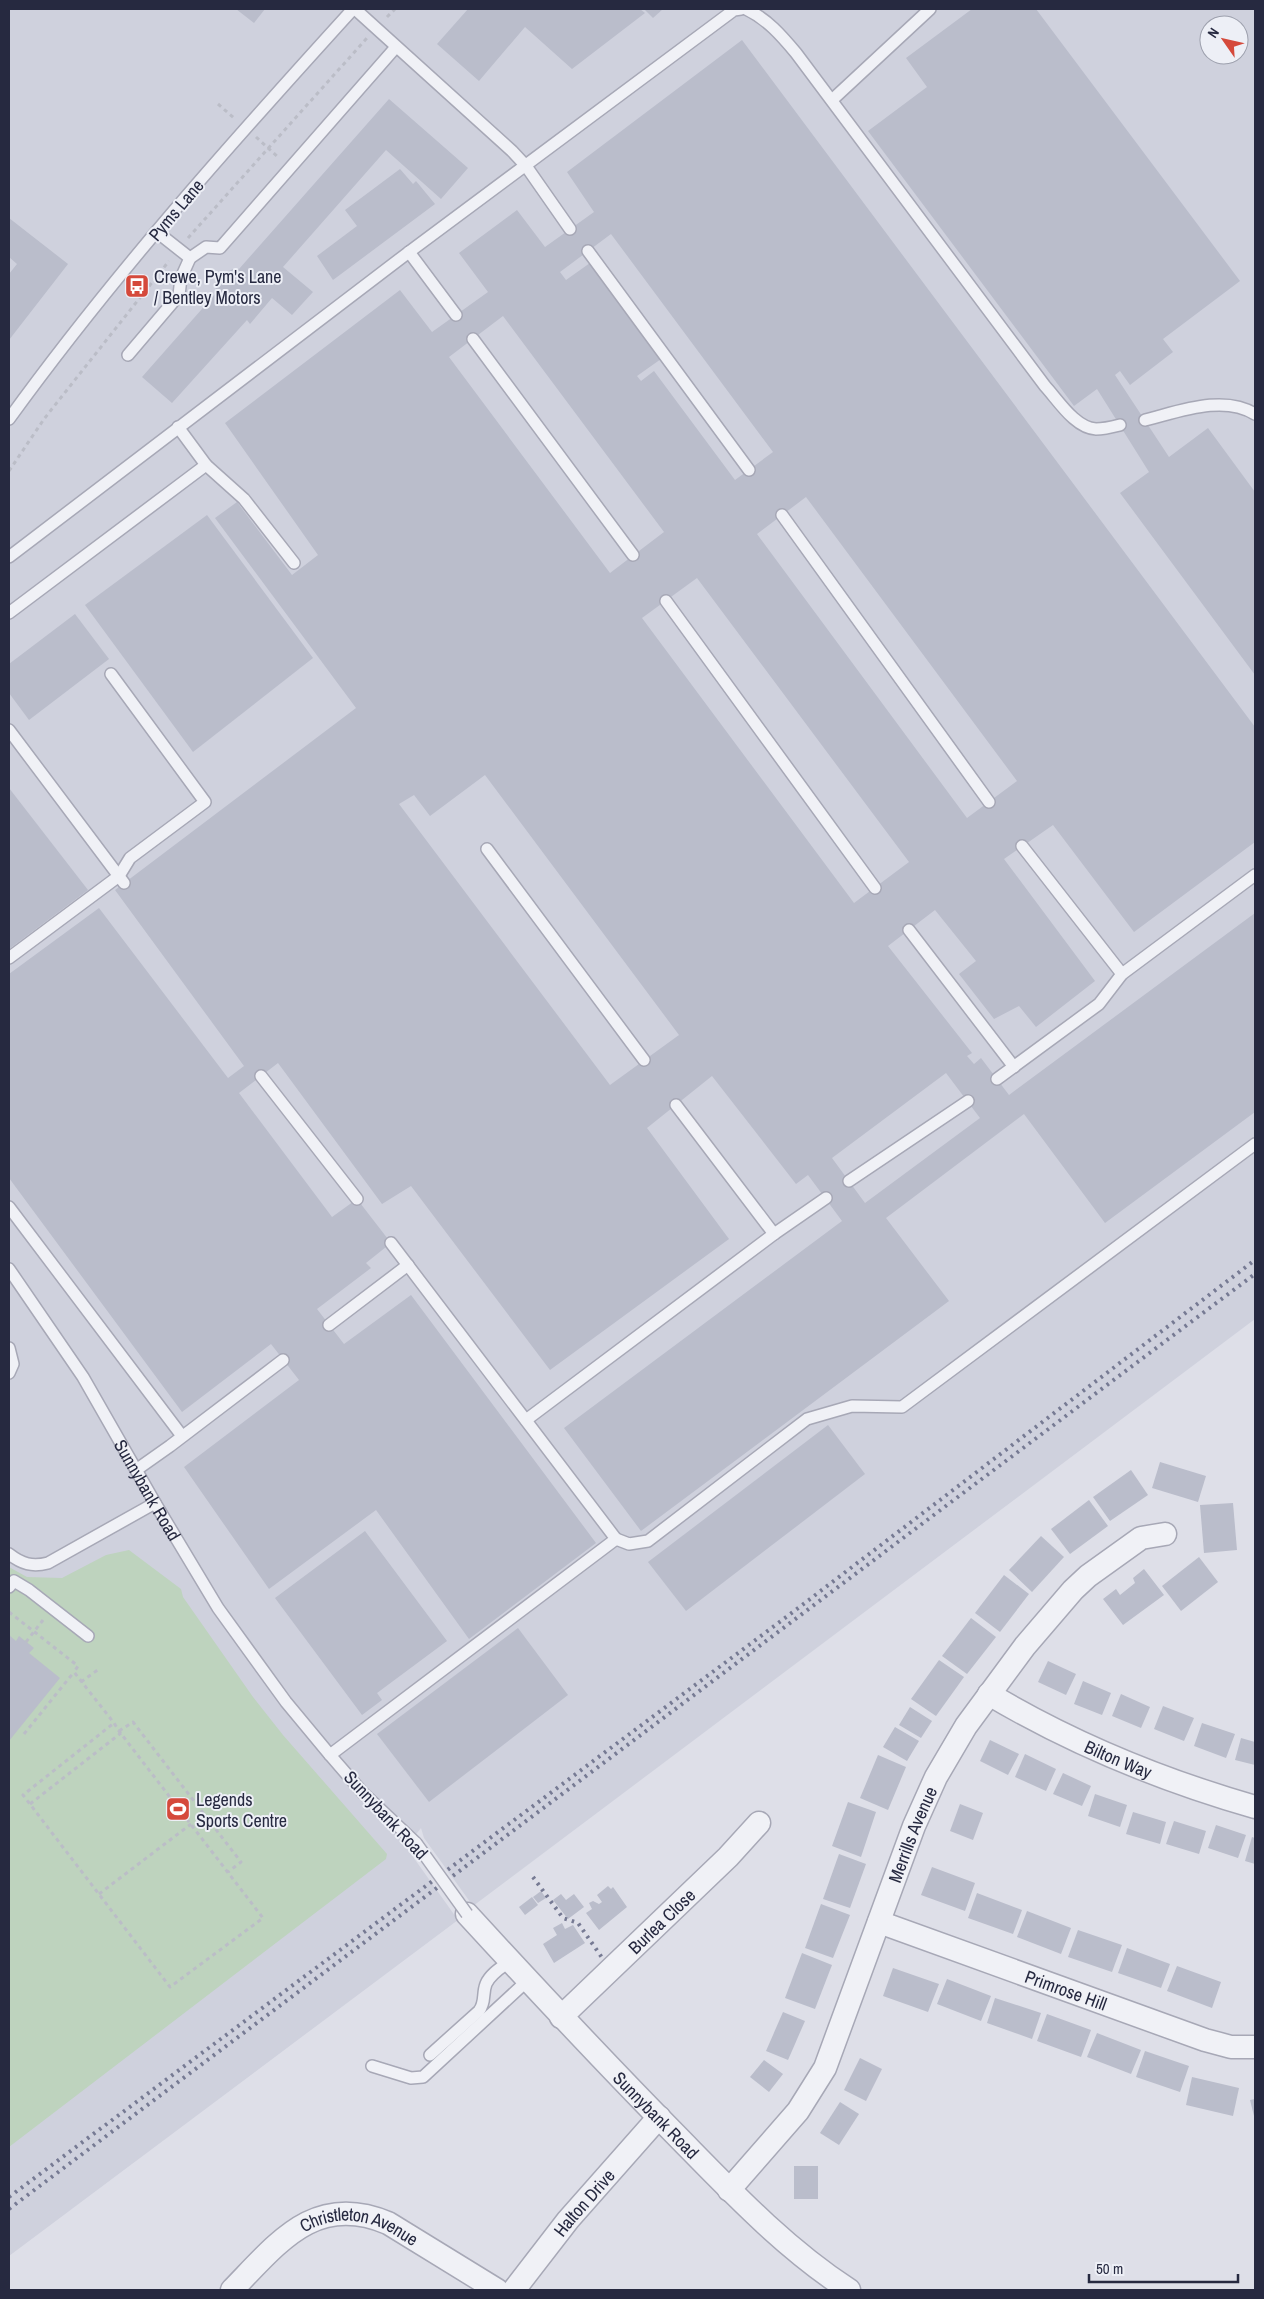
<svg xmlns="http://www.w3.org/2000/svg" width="1264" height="2299" font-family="'Archivo Narrow',sans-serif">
<rect width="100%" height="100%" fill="#dedfe8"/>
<path fill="#cfd1dd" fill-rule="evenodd" d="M9,9h1246v1310l-782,587 -49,-68 -3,-10 -15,19 52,73 -449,336zM1209,25h30v30h-30z"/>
<polygon fill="#bed3be" points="129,1550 181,1589 183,1597 253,1697 283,1735 387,1854 386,1859 9,2147 9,1567 27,1577 62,1578 106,1555"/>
<g fill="#babdcb" fill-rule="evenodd">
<polygon points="236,9 265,9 254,23"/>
<polygon points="468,9 640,9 645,13 572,69 525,27 479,81 437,44"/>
<polygon points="644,9 663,9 653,18"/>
<polygon points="972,9 1036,9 1240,281 1163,339 1173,352 1130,385 1120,371 1115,375 1169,457 1208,428 1255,492 1255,675 1120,493 1149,472 1097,389 1074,406 868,131 927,87 906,58"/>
<path d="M742,40l513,687v115l-121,90 -81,-107 -49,34 91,122 -59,46 -17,-21 -25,13 -35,-45 17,-13 -41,-51 -47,36 84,107 -5,3 7,8 7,-6 28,37 246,-182v199l-150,111 -81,-109 -138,104 63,83 -308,230 -77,-103 278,-207 -34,-46 -12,9 -84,-108 -65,52 82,111 -179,131 -139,-184 -29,18 -104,-141 -39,30 93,124 25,-18 34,44 -25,20 5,5 -54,41 27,35 67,-49 185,248 -127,96 -93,-129 -107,79 -85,-122 115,-87 -28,-36 -89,68 -173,-234v-204l90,-66 129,170 16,-12 -129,-176 241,-182 -141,-190 22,-16 55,73 26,-20 -93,-132 175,-133 32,42 56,-40 -29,-39 58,-43 28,37 49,-35 -27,-40zM611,234l162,218 -38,28 -81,-109 -13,10 -4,-5 24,-17 -71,-96 -24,17 -6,-8zM503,316l161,216 -54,41 -161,-216zM806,497l211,284 -50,37 -210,-284zM697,578l212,284 -55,41 -212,-285zM485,775l194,260 -69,50 -211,-281 15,-9 16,21zM946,1073l34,45 -115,85 -33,-45z"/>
<polygon points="389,99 468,168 441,199 386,150 283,267 313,292 292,315 272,298 250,324 247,320 172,403 142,377 216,293 215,278 235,268 239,269"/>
<polygon points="400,169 413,184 416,181 435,204 333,280 317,256 357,226 345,210"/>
<polygon points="9,218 68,264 9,340 9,274 17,264 9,257"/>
<polygon points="207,515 313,658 193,752 85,605"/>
<polygon points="75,614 109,659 29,720 9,693 9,664"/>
<polygon points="9,788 88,890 9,949"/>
<polygon points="828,1425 865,1474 686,1611 648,1562"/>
<polygon points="1160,1462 1206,1476 1198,1502 1152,1488"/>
<polygon points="1131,1470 1148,1495 1110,1521 1093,1497"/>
<polygon points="1089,1500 1108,1526 1070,1554 1051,1529"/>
<polygon points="1233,1503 1237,1550 1204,1553 1200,1505"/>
<polygon points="365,1531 447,1641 377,1693 382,1700 362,1715 275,1598"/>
<polygon points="1041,1536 1064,1557 1032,1592 1009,1570"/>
<polygon points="1199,1557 1218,1582 1181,1611 1162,1586"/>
<polygon points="1144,1569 1164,1595 1123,1625 1103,1599 1116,1589 1120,1595 1135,1583 1133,1578"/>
<polygon points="1004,1575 1029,1594 1000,1632 975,1613"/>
<polygon points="971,1618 996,1637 967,1674 942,1656"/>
<polygon points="518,1628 568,1695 429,1802 377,1734"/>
<polygon points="9,1635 16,1641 19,1636 34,1648 29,1653 60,1678 9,1741"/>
<polygon points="939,1660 964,1677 936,1716 911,1699"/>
<polygon points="1048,1661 1076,1674 1066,1695 1038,1682"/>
<polygon points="1083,1681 1111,1693 1102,1715 1074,1704"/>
<polygon points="1121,1694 1150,1707 1141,1728 1112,1716"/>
<polygon points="1163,1706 1194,1718 1184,1741 1154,1729"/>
<polygon points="910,1707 932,1721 921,1738 899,1725"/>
<polygon points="1202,1723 1235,1734 1226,1758 1194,1746"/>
<polygon points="895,1727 919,1741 907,1761 883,1747"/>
<polygon points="1241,1738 1255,1742 1255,1765 1235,1760"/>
<polygon points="990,1740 1019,1754 1008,1775 980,1761"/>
<polygon points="1025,1754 1056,1769 1046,1791 1015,1777"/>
<polygon points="878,1755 906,1767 888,1810 860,1798"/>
<polygon points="1063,1773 1091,1786 1082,1806 1053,1794"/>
<polygon points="1095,1794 1127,1805 1120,1827 1088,1816"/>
<polygon points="848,1802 876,1812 861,1857 832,1846"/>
<polygon points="960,1804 983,1813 973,1840 950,1831"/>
<polygon points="1133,1812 1166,1822 1160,1844 1126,1834"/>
<polygon points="1174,1821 1206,1831 1199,1854 1166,1844"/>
<polygon points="1216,1825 1246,1835 1238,1858 1208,1848"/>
<polygon points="1252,1837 1255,1838 1255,1864 1245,1861"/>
<polygon points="839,1854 866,1864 850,1908 823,1899"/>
<polygon points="932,1867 975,1883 965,1911 921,1895"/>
<polygon points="608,1886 611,1889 613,1887 627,1907 599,1930 586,1913 592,1909 589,1903 593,1901 599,1904 602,1902 597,1895"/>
<polygon points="541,1891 546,1898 538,1903 533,1897"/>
<polygon points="977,1893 1022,1910 1013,1934 968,1918"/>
<polygon points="561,1894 566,1900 574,1894 584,1907 568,1919 553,1900"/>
<polygon points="532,1897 538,1905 525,1915 519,1907"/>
<polygon points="821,1904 850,1915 833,1958 805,1948"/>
<polygon points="1027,1911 1071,1928 1061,1954 1017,1937"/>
<polygon points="562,1923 565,1929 573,1925 585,1943 554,1963 543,1944 557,1935 553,1928"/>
<polygon points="1078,1930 1122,1945 1112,1972 1068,1957"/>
<polygon points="1127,1948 1170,1964 1161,1988 1118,1973"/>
<polygon points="802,1953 832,1965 815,2009 785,1998"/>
<polygon points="1177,1966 1221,1982 1212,2008 1167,1991"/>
<polygon points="893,1968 939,1984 928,2012 883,1996"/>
<polygon points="947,1979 991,1996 981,2021 937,2004"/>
<polygon points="995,1998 1041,2013 1032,2039 987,2023"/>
<polygon points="783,2012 805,2021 788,2060 766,2051"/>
<polygon points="1047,2014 1091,2030 1081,2057 1037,2041"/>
<polygon points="1097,2033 1141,2050 1131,2074 1087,2057"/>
<polygon points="1145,2051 1189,2066 1180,2092 1136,2077"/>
<polygon points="860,2058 882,2069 866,2101 844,2090"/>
<polygon points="764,2060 783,2074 769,2092 750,2077"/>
<polygon points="1192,2077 1239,2088 1233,2116 1186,2105"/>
<polygon points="1255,2099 1255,2120 1250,2100"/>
<polygon points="840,2102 859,2114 839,2145 820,2133"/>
<rect x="794" y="2166" width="24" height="33"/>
</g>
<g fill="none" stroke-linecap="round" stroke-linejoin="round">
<defs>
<g id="lane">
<polyline points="355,9 512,151 526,166 570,229"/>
<path d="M746,9c21,10 35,26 50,44l249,333c13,14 30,42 51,43 8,0 16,-2 24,-4"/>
<polyline points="832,100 930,9"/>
<polyline points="157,232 190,258"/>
<polyline points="588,251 749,470"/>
<polyline points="409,252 456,315"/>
<polyline points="473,339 633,555"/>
<polyline points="128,355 179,295 181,278 190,258 206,247 220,248 396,47"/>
<path d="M9,419c105,-145 224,-278 344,-410"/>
<path d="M1145,420c33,-8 78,-26 110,-6"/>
<polyline points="178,427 206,465 244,499 294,563"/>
<polyline points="782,515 989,802"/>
<polyline points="9,557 409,252 734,10 741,9"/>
<polyline points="666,601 875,888"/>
<polyline points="9,613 206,465"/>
<polyline points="9,730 124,883"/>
<polyline points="1022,846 1122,974"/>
<polyline points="487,849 644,1060"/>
<polyline points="909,930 1014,1067"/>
<polyline points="9,958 119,876 130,858 205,802 111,674"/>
<polyline points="261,1076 357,1199"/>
<polyline points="997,1079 1099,1004 1122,974 1255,875"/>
<polyline points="676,1105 774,1234"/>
<polyline points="849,1181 968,1101"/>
<polyline points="9,1207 182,1436"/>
<path id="s1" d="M9,1269l74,108 72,126 63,105 68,94 44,53 33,38 53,50"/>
<polyline points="329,1325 408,1265"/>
<polyline points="9,1348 13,1364 9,1373"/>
<polyline points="526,1420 774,1234 826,1198"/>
<polyline points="136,1470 170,1446 283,1360"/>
<polyline points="616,1539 629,1544 648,1541 807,1419 852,1406 902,1407 1255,1144"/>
<path d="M9,1554c13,10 23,13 39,9l107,-60"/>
<polyline points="9,1587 14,1581 29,1590 88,1636"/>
<polyline points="330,1755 616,1539 391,1243"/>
<path d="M430,2055l49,-44c7,-9 3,-17 7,-27 4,-10 16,-17 24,-23"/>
<polyline points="372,2066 411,2078 423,2077 528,1980"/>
</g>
<g id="street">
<path id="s2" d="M989,1694c84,50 172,86 266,113"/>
<path id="s3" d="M467,1914c68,74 137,148 208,220 55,56 108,113 174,156"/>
<path id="s4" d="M879,1922l326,118 26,7h24"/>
<path id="s5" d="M561,2017l167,-160 31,-34"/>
<path id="s6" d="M729,2190l69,-79 27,-43 89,-242 22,-49 30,-51 59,-80 48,-56 15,-14 53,-38 24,-4"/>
<path id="s7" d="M232,2290c46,-47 83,-98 156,-67l109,67"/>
<path id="s8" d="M514,2290l54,-70 91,-103"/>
</g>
</defs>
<use href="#lane" stroke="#a7a8b6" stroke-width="14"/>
<use href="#street" stroke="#a7a8b6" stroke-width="25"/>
<g stroke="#bbbdc7" stroke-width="3" stroke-dasharray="4 4" stroke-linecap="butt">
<polyline points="387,17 395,9"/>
<polyline points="218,104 234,118"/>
<polyline points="256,137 279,158"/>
<polyline points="188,238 367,38"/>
<polyline points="9,471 44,419 169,261"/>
<polyline points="9,1612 78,1666 74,1672 114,1723 119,1731 263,1918 170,1987 23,1795 114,1723"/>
<polyline points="26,1642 43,1620"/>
<polyline points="81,1682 99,1669"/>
<polyline points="119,1731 133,1722 241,1862 228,1872"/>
<polyline points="24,1734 74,1672"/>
<polyline points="30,1804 121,1733"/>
<polyline points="99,1894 191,1824"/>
</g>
<use href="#lane" stroke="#f0f1f6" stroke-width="11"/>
<use href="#street" stroke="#f0f1f6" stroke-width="22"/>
<g stroke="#767a93" stroke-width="4" stroke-dasharray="2.5 5" stroke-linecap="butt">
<polyline points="533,1877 563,1918 578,1923 603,1959"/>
<polyline points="9,2197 793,1612 1255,1260"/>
<polyline points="9,2209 1255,1274"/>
</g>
<defs>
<polyline id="lane-bridge" points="416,1843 467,1914"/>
</defs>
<use href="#lane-bridge" stroke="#a7a8b6" stroke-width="14" stroke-linecap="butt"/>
<use href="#lane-bridge" stroke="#f0f1f6" stroke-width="11"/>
</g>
<defs>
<symbol id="bus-square" viewBox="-11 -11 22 22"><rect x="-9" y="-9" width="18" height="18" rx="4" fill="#d5493b" stroke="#edeff6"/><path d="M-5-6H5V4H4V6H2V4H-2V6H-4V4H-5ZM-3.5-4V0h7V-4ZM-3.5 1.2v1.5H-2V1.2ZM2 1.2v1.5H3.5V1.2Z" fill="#fff"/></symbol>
<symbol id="stadium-square" viewBox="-11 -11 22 22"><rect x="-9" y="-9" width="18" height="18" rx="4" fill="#d5493b" stroke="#edeff6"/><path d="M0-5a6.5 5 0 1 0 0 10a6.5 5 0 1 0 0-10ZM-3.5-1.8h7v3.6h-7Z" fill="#fff"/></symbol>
</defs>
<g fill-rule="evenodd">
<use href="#bus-square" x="123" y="272" width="28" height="28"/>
<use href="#stadium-square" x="164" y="1795" width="28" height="28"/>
</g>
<g text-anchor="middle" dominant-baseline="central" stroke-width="4" stroke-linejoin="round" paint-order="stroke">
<g font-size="18" fill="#262940" stroke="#edeff6">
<text transform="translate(176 210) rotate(-50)">Pyms Lane</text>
<text stroke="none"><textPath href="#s1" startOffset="261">Sunnybank Road</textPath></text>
<text stroke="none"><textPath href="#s2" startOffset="145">Bilton Way</textPath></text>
<text transform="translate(386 1815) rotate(47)">Sunnybank Road</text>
<text stroke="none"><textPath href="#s6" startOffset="405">Merrills Avenue</textPath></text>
<text stroke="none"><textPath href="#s5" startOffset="139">Burlea Close</textPath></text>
<text stroke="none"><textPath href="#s4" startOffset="199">Primrose Hill</textPath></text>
<text stroke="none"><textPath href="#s3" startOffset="276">Sunnybank Road</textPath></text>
<text stroke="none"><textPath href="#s8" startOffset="112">Halton Drive</textPath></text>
<text stroke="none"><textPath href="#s7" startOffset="156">Christleton Avenue</textPath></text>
</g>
<g font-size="18" fill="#262940" stroke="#edeff6" text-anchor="start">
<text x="154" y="276">Crewe, Pym's Lane<tspan x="154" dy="21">/ Bentley Motors</tspan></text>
<text x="196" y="1799">Legends<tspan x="196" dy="21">Sports Centre</tspan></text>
</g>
</g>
<rect width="1264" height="2299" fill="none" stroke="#262940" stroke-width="20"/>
<g transform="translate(1224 40) rotate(304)"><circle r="24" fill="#edeff6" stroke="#9da0ad"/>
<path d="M0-4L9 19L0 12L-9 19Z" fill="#d5493b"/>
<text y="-8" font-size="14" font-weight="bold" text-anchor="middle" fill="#262940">N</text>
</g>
<path d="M1089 2274v8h149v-8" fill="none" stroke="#262940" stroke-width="2.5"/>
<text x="1096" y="2274" font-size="15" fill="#262940" stroke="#edeff6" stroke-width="4" paint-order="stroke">50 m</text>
</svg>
